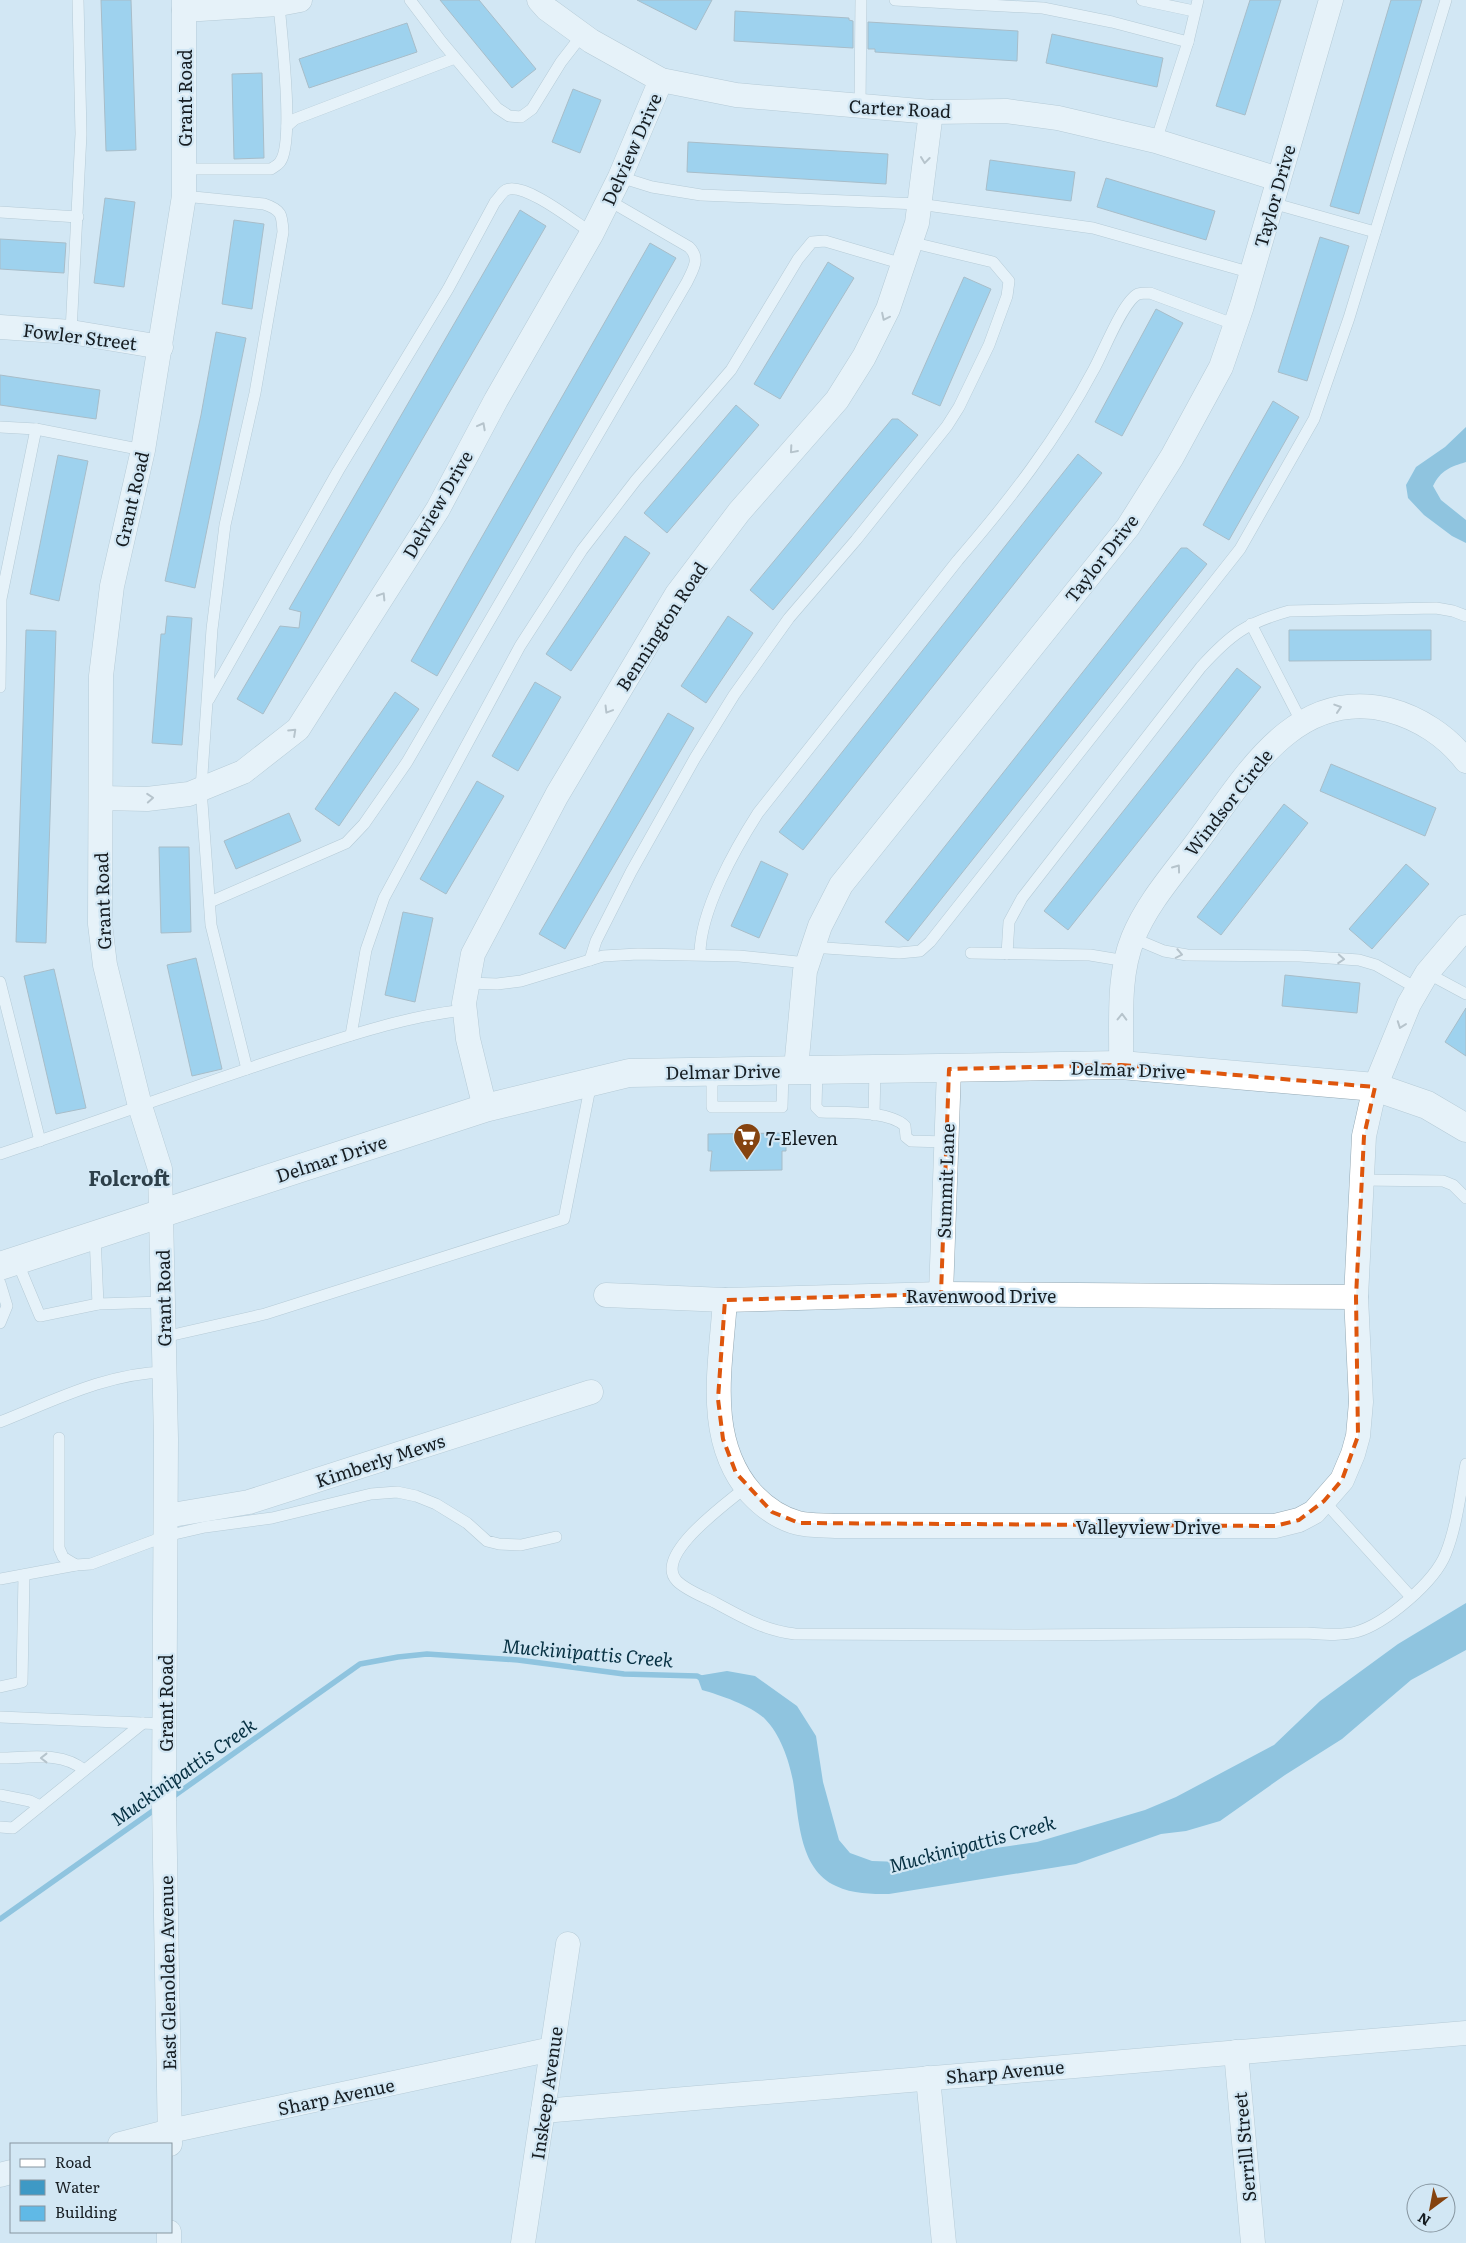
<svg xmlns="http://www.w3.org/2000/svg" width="1466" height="2243" font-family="Literata,serif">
<rect width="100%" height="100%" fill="#d2e7f4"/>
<g fill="#3e99c5">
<path d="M1466,427v35c-16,5 -25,8 -33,24l8,14 25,20v23l-14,-7 -28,-21 -16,-17 -2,-13 10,-18 29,-20z"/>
<path d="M1466,1603v47l-55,30 -69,59 -57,36 -65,46 -34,10 -25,3 -85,30 -187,30c-18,0 -36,0 -53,-8 -38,-17 -37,-70 -43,-105 -4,-21 -13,-47 -28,-62 -13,-13 -45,-24 -63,-29l-5,-14 30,-5 28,5 42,30 19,30 7,46 16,58 11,13 22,8 29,1 136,-20 108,-32 31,-13 98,-52 46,-44 78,-57z"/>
</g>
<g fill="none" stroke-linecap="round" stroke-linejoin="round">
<g stroke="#3e99c5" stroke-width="5.5">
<polyline points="171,1798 360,1664 398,1657 427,1654 518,1660 624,1674 697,1676 703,1679"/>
<polyline points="0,1919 157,1808"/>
</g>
</g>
<g fill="#60b9e6" stroke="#758994">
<polygon points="101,0 131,0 136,150 106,151"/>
<polygon points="440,0 479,0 536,69 512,88"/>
<polygon points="637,0 712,0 696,30"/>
<polygon points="1250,0 1281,0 1245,115 1216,106"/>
<polygon points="1391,0 1422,0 1359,214 1330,206"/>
<polygon points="735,11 849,18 849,20 853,21 853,48 734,41"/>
<polygon points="868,22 1018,31 1017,61 875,52 875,49 868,49"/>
<polygon points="407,23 417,52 309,88 299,59"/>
<polygon points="1052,34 1163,58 1157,87 1046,63"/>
<polygon points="262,73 264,158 234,159 232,74"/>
<polygon points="573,89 601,100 580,153 552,142"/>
<polygon points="688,142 888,154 886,184 687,172"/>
<polygon points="990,160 1075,172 1071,201 986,190"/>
<polygon points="1106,178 1215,211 1206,240 1097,207"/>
<polygon points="105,198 135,202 124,287 94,283"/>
<polygon points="520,210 546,226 263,714 237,699 280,626 299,628 301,612 289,609"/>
<polygon points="234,220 264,224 252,309 222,304"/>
<polygon points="1320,237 1349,246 1307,381 1278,372"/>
<polygon points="0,239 66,243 64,273 0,269"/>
<polygon points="650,243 676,258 437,676 411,661"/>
<polygon points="828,262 854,278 780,399 754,384"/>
<polygon points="964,277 991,289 940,406 912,394"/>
<polygon points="1156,309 1183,323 1122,436 1095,422"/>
<polygon points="216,332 246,338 195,588 165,581 201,415"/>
<polygon points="0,375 100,390 96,419 0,405"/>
<polygon points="1273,401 1299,417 1229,540 1203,525"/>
<polygon points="736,405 759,425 667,533 644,513"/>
<polygon points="892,419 898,419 918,435 773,610 750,590"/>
<polygon points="1078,454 1102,473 803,850 779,832"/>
<polygon points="58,455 88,461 59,601 30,594"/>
<polygon points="625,536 650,553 571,671 546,654"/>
<polygon points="1181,548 1187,548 1207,564 908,941 885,922"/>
<polygon points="167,616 192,618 182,745 152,743 161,634 165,634"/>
<polygon points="728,616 753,633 706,703 681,686"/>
<polygon points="26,630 56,631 46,943 16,942"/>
<polygon points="1289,630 1431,630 1431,660 1289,661"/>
<polygon points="1237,668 1261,687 1068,930 1044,911"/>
<polygon points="535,682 561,697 518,771 492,756"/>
<polygon points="395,692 419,709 339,826 315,809"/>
<polygon points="668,713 694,728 565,949 539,934"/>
<polygon points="1331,764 1436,808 1425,836 1320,791"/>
<polygon points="477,781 504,796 446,894 420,879"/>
<polygon points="1284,804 1308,823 1221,935 1197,917"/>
<polygon points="289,813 301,841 236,869 224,841"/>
<polygon points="159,847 189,847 191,932 161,933"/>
<polygon points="761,861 788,874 759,938 731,926"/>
<polygon points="1406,864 1429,884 1372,949 1349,929"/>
<polygon points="403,912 433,918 415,1002 385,995"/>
<polygon points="196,958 222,1069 192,1076 167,965"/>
<polygon points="54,969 86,1108 56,1114 24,976"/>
<polygon points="1285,975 1360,983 1357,1013 1282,1006"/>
<polygon points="1466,1008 1466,1056 1445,1042"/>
<polygon points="786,1133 786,1151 782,1151 782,1170 710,1171 712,1151 708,1151 708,1134"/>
</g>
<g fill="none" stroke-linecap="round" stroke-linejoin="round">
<defs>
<g id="service">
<polyline points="410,0 441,41 497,108 509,116 521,117 532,109 561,62 582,35"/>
<polyline points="895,0 1043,8 1112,22 1188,42"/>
<polyline points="1142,0 1194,11"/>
<polyline points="860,106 861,0"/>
<polyline points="287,126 295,119 455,58"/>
<polyline points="1156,141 1188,42 1198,0"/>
<path d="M184,169h87c3,-2 7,-4 9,-7 15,-19 1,-130 -1,-158"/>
<polyline points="620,177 652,187 701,195 919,204 1093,228 1252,273"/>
<path d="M184,196l80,8c18,6 18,11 19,28l-28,161 -30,132 -13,104 -11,160 10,136 36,144"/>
<polyline points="1272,203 1375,232"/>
<polyline points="0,212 78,217"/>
<polyline points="71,332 81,134 78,0"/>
<polyline points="0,427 36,429 143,450"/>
<polyline points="1251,624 1301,721"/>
<polyline points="0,687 1,599 36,429"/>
<path d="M209,699l129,-228 110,-182 47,-87c4,-4 7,-10 11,-12 18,-9 70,33 86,43"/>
<path d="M210,902l136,-59 18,-19 43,-62 280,-480c6,-13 14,-23 2,-35l-81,-47"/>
<polyline points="1133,938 1164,951 1187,955 1300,956 1359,960 1376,965 1418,989"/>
<polyline points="811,947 899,953 920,951 930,942 1240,549 1314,419 1349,318 1446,0"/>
<polyline points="971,953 1090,955 1126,961"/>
<path d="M700,954c0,-43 35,-105 58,-141l200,-253c51,-59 99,-121 136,-191 9,-16 29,-68 44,-75 3,-1 8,-1 12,-1l86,32"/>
<path d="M1007,954l2,-32 13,-24 179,-231c30,-33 45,-44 88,-56l147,-3 17,3 13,5"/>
<polyline points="590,960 596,941 631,872 695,758 734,695 789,618 856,540 947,426 959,407 989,345 1007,296 1009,281 993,262 910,242"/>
<polyline points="1427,973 1466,994"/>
<polyline points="0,982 40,1141"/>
<polyline points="468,983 497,984 521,981 603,956 638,954 739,956 807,963"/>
<polyline points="351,1035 366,950 384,898 520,646 582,550 636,480 731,370 798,259 812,242 825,241 903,264"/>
<path d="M817,1069l-1,38 5,5c23,1 67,-2 84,14l1,11 5,4 35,1"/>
<polyline points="712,1071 712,1107 782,1107 783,1070"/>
<polyline points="874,1115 875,1069"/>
<path d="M0,1154c97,-32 194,-68 292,-100 56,-18 114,-38 173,-44"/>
<polyline points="1362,1180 1443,1181 1453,1185 1466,1198"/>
<polyline points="95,1236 98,1304"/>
<polyline points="17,1261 40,1316 98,1304 163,1302"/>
<polyline points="0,1283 7,1306 0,1323"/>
<polyline points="164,1337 265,1314 564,1219 591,1083"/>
<path d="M0,1422c53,-21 107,-49 165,-50"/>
<polyline points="59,1438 59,1548 63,1557 69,1561 76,1565 91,1564 166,1536 205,1527 272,1518 371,1494 397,1492 416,1496 436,1504 467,1523 487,1541 499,1544 521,1545 556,1537"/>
<path d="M746,1487c-17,15 -94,68 -69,94 9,9 25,15 37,21 28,15 49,28 81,32l233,1 279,-2c16,1 33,3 49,-1 29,-8 79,-50 90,-79 11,-28 14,-59 20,-89"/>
<polyline points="1324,1501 1411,1597"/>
<polyline points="0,1579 76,1565"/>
<polyline points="0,1687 22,1682 24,1575"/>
<polyline points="0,1717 165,1724"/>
<path d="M0,1758c27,0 62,-7 84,12"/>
<polyline points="0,1795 30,1801 40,1806"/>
<polyline points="0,1827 13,1828 143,1723"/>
</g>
<g id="minor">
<polyline points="539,0 547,9 591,41 661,80 736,95 931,112 1006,111 1058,118 1156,141 1278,179"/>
<polyline points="184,10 279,4 300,0"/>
<polyline points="0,327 71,332 161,347"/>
<polyline points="101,798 147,799 189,794 243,772 298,729 438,509 496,400 592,233 620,177 661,80"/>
<path d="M1121,1065c1,-41 -4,-88 12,-127 15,-37 44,-68 67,-100 47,-64 96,-151 189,-128 30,8 58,26 77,51"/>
<polyline points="796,1069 805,971 820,926 841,885 1128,527 1172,457 1221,367 1242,306 1331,0"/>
<polyline points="485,1108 468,1039 464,1003 473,954 557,795 677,594 739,512 837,400 864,357 888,309 917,223 931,112"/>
<polyline points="941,1294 949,1069"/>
<polyline points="606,1295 725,1300 941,1294 1356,1297"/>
<path d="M725,1300c-4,65 -21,139 26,193 13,14 28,25 47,30 12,3 26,2 38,3h439l24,-6 15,-8 28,-32 11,-26 5,-18 3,-34 -5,-105 8,-161 11,-49 34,-83 18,-31 39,-46"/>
<polyline points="166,1516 249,1502 591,1392"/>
<polyline points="1236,2052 1253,2243"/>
<polyline points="928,2078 944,2243"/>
<polyline points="543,2111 1466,2033"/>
<polyline points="120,2144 170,2131 552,2049"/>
<polyline points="170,2144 164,1801 166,1439 160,1169 140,1106 105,965 100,924 101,676 112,586 143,450 184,196 184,0"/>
<polyline points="0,2175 11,2172"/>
<polyline points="169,2243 169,2232"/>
<polyline points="523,2243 568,1944"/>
</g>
<polyline id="tertiary" points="0,1266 485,1108 629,1073 1121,1065 1375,1087 1427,1105 1466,1128"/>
</defs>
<use href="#service" stroke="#94a8b3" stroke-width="12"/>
<use href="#minor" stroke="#94a8b3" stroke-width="25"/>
<use href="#tertiary" stroke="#94a8b3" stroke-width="29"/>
<use href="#service" stroke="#fff" stroke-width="11"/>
<use href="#minor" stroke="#fff" stroke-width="24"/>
<use href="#tertiary" stroke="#fff" stroke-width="28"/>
</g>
<defs><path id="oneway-chevron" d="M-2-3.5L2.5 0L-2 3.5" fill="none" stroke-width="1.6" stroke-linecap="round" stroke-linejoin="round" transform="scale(1.25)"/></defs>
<g stroke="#96999c">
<use href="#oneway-chevron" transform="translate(925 160) rotate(97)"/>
<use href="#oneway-chevron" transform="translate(885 317) rotate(116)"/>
<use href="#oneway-chevron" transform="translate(482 426) rotate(-62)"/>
<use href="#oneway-chevron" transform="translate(793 450) rotate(131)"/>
<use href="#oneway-chevron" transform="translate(382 596) rotate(-58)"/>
<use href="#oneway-chevron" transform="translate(1338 708) rotate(-18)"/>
<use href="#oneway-chevron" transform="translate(608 710) rotate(121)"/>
<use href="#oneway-chevron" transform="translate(293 732) rotate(-43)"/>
<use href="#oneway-chevron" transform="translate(150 798) rotate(-4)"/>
<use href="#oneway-chevron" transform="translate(1177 868) rotate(-54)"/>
<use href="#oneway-chevron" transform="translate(1179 954) rotate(11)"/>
<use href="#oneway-chevron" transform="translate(1341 959) rotate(4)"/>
<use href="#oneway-chevron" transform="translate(1122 1017) rotate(-89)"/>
<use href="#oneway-chevron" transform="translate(1401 1025) rotate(110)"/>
<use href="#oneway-chevron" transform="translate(44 1758) rotate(-180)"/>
</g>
<path d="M0 0H1466V2243H0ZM1121,1065l254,22 -11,49 -8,161 2,139 -16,44 -18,21 -25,19 -24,6 -476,-3 -27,-11 -36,-39 -13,-34 -5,-40 7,-99 216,-6 8,-225z" fill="#d2e7f4" fill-opacity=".55" fill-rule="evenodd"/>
<path fill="none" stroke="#de560d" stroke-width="4" stroke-dasharray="10 6" stroke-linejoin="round" d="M1121,1065l254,22 -11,49 -8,161 2,139 -16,44 -18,21 -25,19 -24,6 -476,-3 -27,-11 -36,-39 -13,-34 -5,-40 7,-99 216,-6 8,-225z"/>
<defs>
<symbol id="supermarket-pin" viewBox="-11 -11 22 30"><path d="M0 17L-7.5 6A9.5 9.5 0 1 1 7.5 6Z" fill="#85430f" stroke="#d2e7f4"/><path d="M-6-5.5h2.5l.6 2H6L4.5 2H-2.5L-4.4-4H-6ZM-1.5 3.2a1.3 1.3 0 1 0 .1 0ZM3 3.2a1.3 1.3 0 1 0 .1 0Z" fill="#fff"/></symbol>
</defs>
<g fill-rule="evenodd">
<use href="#supermarket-pin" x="731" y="1121" width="32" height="43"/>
</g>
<g text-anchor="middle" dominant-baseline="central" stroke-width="4.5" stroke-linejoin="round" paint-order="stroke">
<g font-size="18" fill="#161d22" stroke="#d2e7f4">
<text transform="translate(184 98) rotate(-90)">Grant Road</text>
<text transform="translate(900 108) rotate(3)">Carter Road</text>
<text transform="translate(631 149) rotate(-66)">Delview Drive</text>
<text transform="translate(1274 196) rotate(-74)">Taylor Drive</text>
<text transform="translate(80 336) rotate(7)">Fowler Street</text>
<text transform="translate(131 499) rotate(-77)">Grant Road</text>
<text transform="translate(437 504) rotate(-60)">Delview Drive</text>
<text transform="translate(1101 558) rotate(-52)">Taylor Drive</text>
<text transform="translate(661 626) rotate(-57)">Bennington Road</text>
<text transform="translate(1228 802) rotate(-52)">Windsor Circle</text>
<text transform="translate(102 901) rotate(-92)">Grant Road</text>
<text transform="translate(1128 1069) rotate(2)">Delmar Drive</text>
<text transform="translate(723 1071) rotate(-1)">Delmar Drive</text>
<text transform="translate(331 1158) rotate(-18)">Delmar Drive</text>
<text transform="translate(945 1181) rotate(-88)">Summit Lane</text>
<text x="981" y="1295">Ravenwood Drive</text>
<text transform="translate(163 1298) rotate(-91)">Grant Road</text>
<text transform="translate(380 1460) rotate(-18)">Kimberly Mews</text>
<text x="1148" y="1526">Valleyview Drive</text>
<text transform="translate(165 1703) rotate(-90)">Grant Road</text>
<text transform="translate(167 1973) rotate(-91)">East Glenolden Avenue</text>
<text transform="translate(1005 2071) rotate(-5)">Sharp Avenue</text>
<text transform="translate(546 2093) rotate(-82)">Inskeep Avenue</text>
<text transform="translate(336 2096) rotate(-12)">Sharp Avenue</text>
<text transform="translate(1244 2147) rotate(-95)">Serrill Street</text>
</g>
<g font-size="18" fill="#161d22" stroke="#d2e7f4" text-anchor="start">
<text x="766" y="1137">7-Eleven</text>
</g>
<g font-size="19" font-style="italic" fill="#063042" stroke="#d2e7f4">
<text transform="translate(588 1652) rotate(5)">Muckinipattis Creek</text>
<text transform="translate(183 1771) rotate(-35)">Muckinipattis Creek</text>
<text transform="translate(972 1843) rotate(-15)">Muckinipattis Creek</text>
</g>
<g font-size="20" font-weight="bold" fill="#2d3f49" stroke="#d2e7f4">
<text x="129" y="1177">Folcroft</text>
</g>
</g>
<rect x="10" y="2143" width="162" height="90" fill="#d2e7f4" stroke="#8796a0"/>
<rect x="20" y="2159" width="25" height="8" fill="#ffffff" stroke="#8796a0"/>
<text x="55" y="2168" font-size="15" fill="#161d22">Road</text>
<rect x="20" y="2180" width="25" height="15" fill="#3e99c5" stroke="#8796a0"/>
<text x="55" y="2193" font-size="15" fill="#161d22">Water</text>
<rect x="20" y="2206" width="25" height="15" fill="#60b9e6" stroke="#8796a0"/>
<text x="55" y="2218" font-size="15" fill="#161d22">Building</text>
<g transform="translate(1431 2208) rotate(212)"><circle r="24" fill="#d2e7f4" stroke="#8796a0"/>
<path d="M0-4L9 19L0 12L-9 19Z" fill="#85430f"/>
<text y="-8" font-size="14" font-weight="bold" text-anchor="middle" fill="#161d22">N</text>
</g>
</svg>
